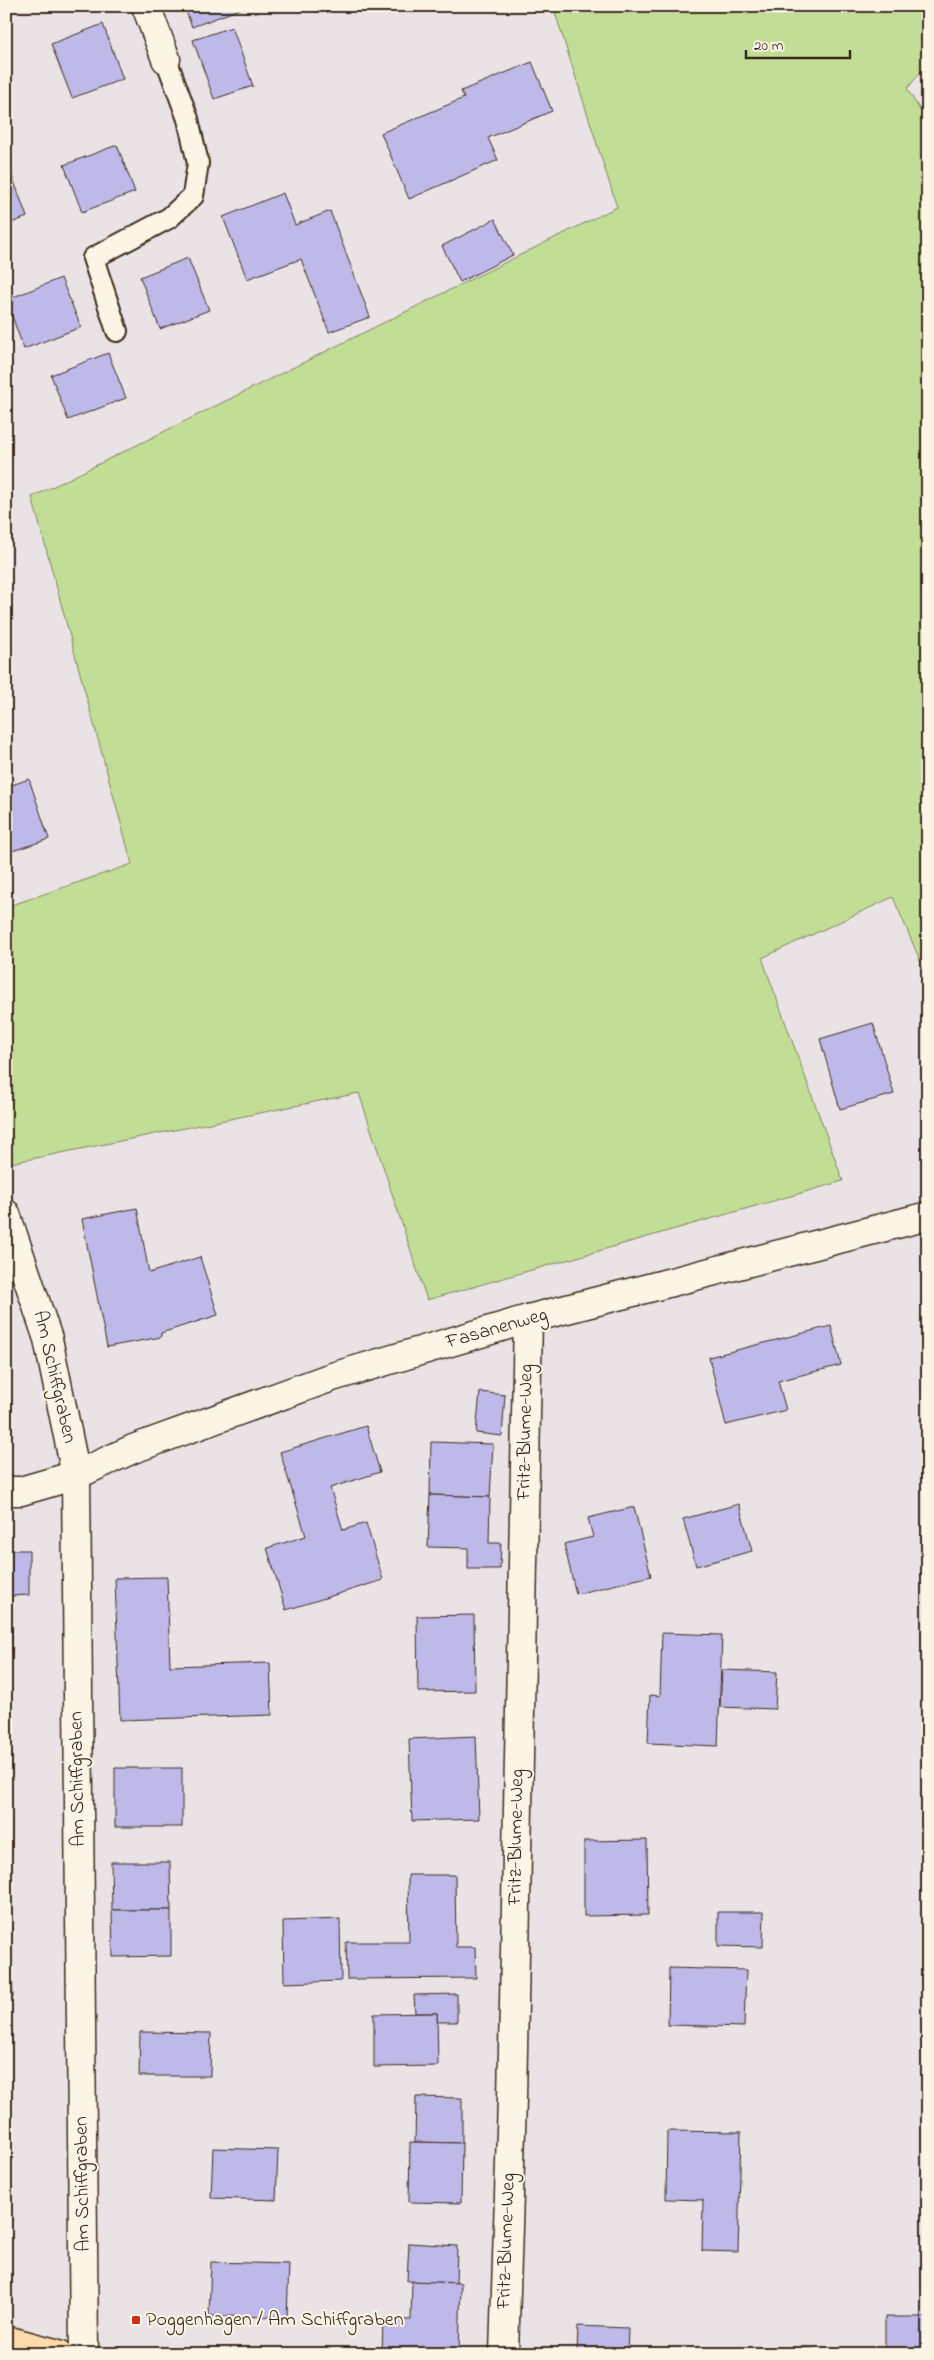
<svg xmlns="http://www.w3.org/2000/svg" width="934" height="2360" font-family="'Indie Flower',sans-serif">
<rect width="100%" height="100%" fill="#eae3e6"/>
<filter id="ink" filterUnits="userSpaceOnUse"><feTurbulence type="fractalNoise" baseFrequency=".02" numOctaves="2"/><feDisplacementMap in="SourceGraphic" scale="10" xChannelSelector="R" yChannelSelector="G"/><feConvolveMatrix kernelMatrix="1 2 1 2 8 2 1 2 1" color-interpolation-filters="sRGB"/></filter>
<g filter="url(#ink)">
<polygon fill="#c2de96" stroke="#7e845a" points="553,6 928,6 928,63 907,89 928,123 928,979 893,897 762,958 843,1181 427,1300 359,1093 6,1164 6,907 132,864 32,497 617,207"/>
<g fill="#bfb9ea" stroke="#3b2a1e">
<polygon points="184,6 248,6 192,27"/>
<polygon points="103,24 123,79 72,98 51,44"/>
<polygon points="232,27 253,86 214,99 193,40"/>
<polygon points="532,62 552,111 488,138 498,160 409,199 381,133 464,98 461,91"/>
<polygon points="117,145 135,192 82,212 64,165"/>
<polygon points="7,162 27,217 6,225 6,163"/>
<polygon points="283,193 295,225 330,211 370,317 329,332 301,259 247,279 223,217"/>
<polygon points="495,219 513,255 460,282 442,246"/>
<polygon points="188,258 209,310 160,329 140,277"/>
<polygon points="61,278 81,327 24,349 6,300"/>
<polygon points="108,353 126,398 68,420 51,375"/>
<polygon points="29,779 49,839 6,853 6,787"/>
<polygon points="873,1023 894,1094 840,1109 820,1039"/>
<polygon points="137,1208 149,1273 200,1257 218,1315 161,1333 161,1337 107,1347 82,1219"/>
<polygon points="831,1326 841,1365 778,1381 786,1410 726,1425 709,1357"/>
<polygon points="480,1392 505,1395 502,1436 476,1433"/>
<polygon points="366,1426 380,1472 330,1488 343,1530 366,1523 383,1580 286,1610 267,1548 306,1536 280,1452"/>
<polygon points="431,1442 493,1444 490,1497 430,1495"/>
<polygon points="430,1495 490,1497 489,1543 501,1543 500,1569 468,1569 468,1548 428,1547"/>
<polygon points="739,1504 752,1551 696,1566 683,1519"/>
<polygon points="634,1507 651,1576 576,1594 564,1544 593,1537 588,1518"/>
<polygon points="6,1550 29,1550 29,1595 11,1596 12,1652 6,1652"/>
<polygon points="167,1577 170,1666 270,1663 272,1715 120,1720 115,1578"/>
<polygon points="474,1615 475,1691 418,1692 417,1616"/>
<rect x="926" y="1632" width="2" height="55"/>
<polygon points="662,1633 722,1635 718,1746 648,1743 650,1695 660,1696"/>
<polygon points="722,1670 777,1672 775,1709 720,1707"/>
<polygon points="6,1684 8,1684 7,1740 6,1740"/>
<polygon points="476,1736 479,1819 412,1821 409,1739"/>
<rect x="115" y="1768" width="67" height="59"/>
<polygon points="647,1840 648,1915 584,1916 584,1841"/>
<polygon points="111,1862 170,1862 171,1910 112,1910"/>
<polygon points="408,1875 455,1875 456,1947 475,1947 476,1978 347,1979 346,1942 409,1942"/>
<polygon points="112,1910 171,1910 171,1956 113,1957"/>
<polygon points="718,1912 764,1912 763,1947 718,1946"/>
<polygon points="340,1919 341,1981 284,1983 283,1921"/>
<polygon points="6,1926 11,1926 13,1997 6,1997"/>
<polygon points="669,1968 746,1970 744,2027 668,2025"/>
<polygon points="457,1994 457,2022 437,2022 437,2013 415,2013 414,1995"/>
<polygon points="437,2013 438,2066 374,2067 374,2014"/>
<polygon points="140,2032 211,2033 210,2076 139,2076"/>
<polygon points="416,2097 462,2098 462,2143 415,2142"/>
<polygon points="667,2131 741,2132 738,2252 702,2251 703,2200 666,2199"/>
<polygon points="6,2139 8,2139 7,2203 6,2203"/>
<polygon points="410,2142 462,2143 461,2203 409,2202"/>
<polygon points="213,2148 278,2150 276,2200 211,2198"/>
<polygon points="409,2243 457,2246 456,2283 407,2281"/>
<polygon points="211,2262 289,2264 287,2317 209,2316"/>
<polygon points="412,2281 461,2283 459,2354 382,2354 383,2319 411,2320"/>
<polygon points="885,2317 928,2317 928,2351 885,2352"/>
<polygon points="578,2326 628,2328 627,2354 577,2354"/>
<polygon points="769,2348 814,2349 814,2354 769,2354"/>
</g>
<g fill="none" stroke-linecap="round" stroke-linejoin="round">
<defs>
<polyline id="service" points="117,331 93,258 169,218 193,196 198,163 188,119 166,59"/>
<g id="minor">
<polyline points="146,6 166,59"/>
<polyline points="6,1214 48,1339 76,1475 84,2354"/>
<polyline points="6,1491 21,1491 76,1475 133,1449 332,1377 528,1319 928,1216"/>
<polyline points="504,2354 512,2099 528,1319"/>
</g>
<polyline id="primary" points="6,2340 59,2354"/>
</defs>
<use href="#service" stroke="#3b2a1e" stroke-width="24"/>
<use href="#minor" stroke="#3b2a1e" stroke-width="31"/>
<use href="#primary" stroke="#3b2a1e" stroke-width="31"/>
<use href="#service" stroke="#fcf5e5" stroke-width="20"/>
<use href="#minor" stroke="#fcf5e5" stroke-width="28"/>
<use href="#primary" stroke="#fcdcac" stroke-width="28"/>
</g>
</g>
<rect fill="#c8321e" stroke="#fcf5e5" stroke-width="2" x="131" y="2315" width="10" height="10" rx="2.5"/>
<g text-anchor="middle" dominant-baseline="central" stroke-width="4" stroke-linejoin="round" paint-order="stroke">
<g font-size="20" fill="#3b2a1e" stroke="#fcf5e5">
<text transform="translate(497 1329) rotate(-16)">Fasanenweg</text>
<text transform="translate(54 1377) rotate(77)">Am Schiffgraben</text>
<text transform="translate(526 1432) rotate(-89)">Fritz-Blume-Weg</text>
<text transform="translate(78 1779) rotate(-91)">Am Schiffgraben</text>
<text transform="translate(517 1837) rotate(-89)">Fritz-Blume-Weg</text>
<text transform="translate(83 2184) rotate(-91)">Am Schiffgraben</text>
<text transform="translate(507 2241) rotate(-88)">Fritz-Blume-Weg</text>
</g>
<g font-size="20" fill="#3b2a1e" stroke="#fcf5e5" text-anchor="start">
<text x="146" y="2320">Poggenhagen / Am Schiffgraben</text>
</g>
</g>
<rect width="934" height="2360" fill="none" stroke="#fcf5e5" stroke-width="25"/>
<rect x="12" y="12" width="909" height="2335" fill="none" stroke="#3b2a1e" stroke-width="2" filter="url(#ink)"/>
<path d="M746 50v8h104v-8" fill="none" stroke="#3b2a1e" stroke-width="2.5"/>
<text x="754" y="50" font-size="15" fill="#3b2a1e" stroke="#fcf5e5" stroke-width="4" paint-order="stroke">20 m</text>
</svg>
